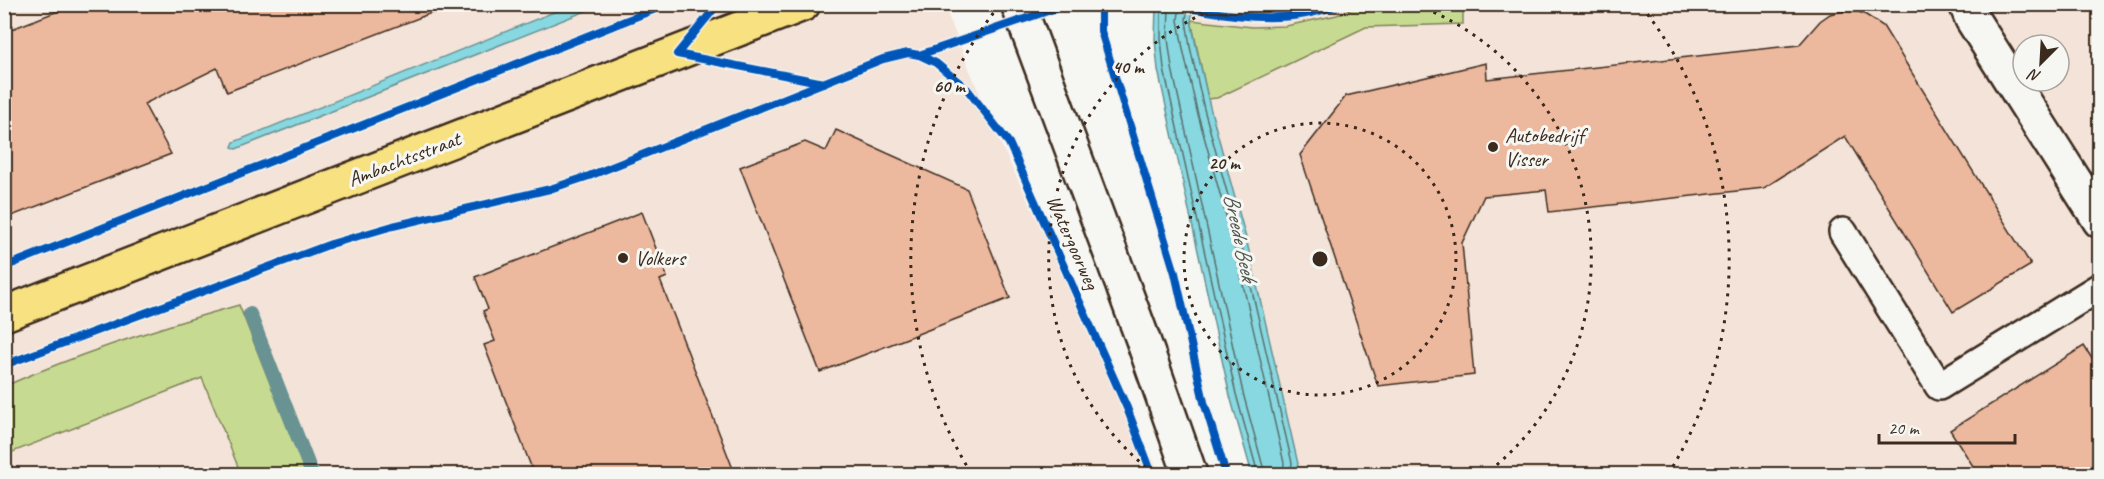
<svg xmlns="http://www.w3.org/2000/svg" width="2104" height="479" font-family="Caveat,sans-serif">
<rect width="100%" height="100%" fill="#f6f6f2"/>
<filter id="ink" filterUnits="userSpaceOnUse"><feTurbulence type="fractalNoise" baseFrequency=".0167" numOctaves="2"/><feDisplacementMap in="SourceGraphic" scale="12" xChannelSelector="R" yChannelSelector="G"/><feConvolveMatrix kernelMatrix="1 2 1 2 8 2 1 2 1" color-interpolation-filters="sRGB"/></filter>
<g filter="url(#ink)">
<g fill="#f3e3d9" fill-rule="evenodd">
<polygon points="4,5 944,5 992,126 1160,474 5,474"/>
<path d="M1172,5h927v469h-801l-112,-310zM2023,45h36v36h-36z"/>
</g>
<g fill="#c6db91" stroke="#808258" stroke-width="1.5">
<polygon points="1469,4 1469,7 1463,8 1463,24 1366,27 1217,98 1208,99 1191,20 1252,27 1286,26 1337,15 1360,5"/>
<polygon points="1230,5 1310,4 1310,5 1269,9"/>
<path d="M239,305l67,169h-65l-39,-96 -197,77v-69c75,-33 155,-59 234,-81z"/>
</g>
<g fill="#87d8e1" stroke="#699293" stroke-width="1.5">
<polygon points="571,5 601,5 236,149 232,147 234,142"/>
<polygon points="1156,5 1194,5 1191,20 1196,46 1210,107 1246,238 1298,464 1294,474 1252,474 1230,396 1158,70 1155,40"/>
</g>
<g fill="none" stroke-linecap="round" stroke-linejoin="round">
<g stroke="#59706c" stroke-width="1.5">
<polyline points="1161,4 1161,39 1164,69 1236,394 1258,474"/>
<polyline points="1169,4 1168,39 1172,68 1243,393 1265,474"/>
<polyline points="1180,4 1178,20 1183,49 1197,111 1233,241 1284,463 1283,474"/>
<polyline points="1188,4 1186,20 1190,47 1204,109 1240,239 1292,463 1290,474"/>
</g>
<polyline stroke="#699293" stroke-width="14" points="250,314 312,474"/>
</g>
<g fill="#ecb89e" stroke="#3b2a1e" stroke-width="1.5">
<polygon points="76,4 447,4 447,7 227,92 217,68 144,104 171,154 4,219 4,32"/>
<polygon points="1842,11 1859,12 1866,15 1883,26 2031,265 1953,312 1845,136 1764,188 1549,212 1546,190 1484,196 1462,243 1474,375 1378,386 1300,155 1346,96 1486,63 1487,79 1799,45 1820,21 1830,14"/>
<polygon points="836,130 967,189 1010,298 820,372 740,167 805,142 826,151"/>
<polygon points="642,212 667,277 660,280 735,474 534,474 484,345 495,341 483,311 488,309 475,277"/>
<polygon points="2084,346 2100,371 2100,474 1978,474 1950,430"/>
</g>
<g fill="none" stroke-linecap="round" stroke-linejoin="round">
<defs>
<polyline id="service" points="1843,232 1939,386 2100,287"/>
<g id="minor">
<polyline points="1018,4 1142,337 1190,474"/>
<polyline points="1966,4 1972,19 2100,221"/>
</g>
<polyline id="primary" points="4,314 803,4"/>
</defs>
<use href="#service" stroke="#3b2a1e" stroke-width="32"/>
<use href="#minor" stroke="#3b2a1e" stroke-width="38"/>
<use href="#primary" stroke="#3b2a1e" stroke-width="38"/>
<use href="#service" stroke="#f6f6f2" stroke-width="27"/>
<use href="#minor" stroke="#f6f6f2" stroke-width="33"/>
<use href="#primary" stroke="#f8e181" stroke-width="33"/>
<defs>
<g id="cycleway">
<polyline points="718,4 677,54 824,83"/>
<polyline points="1101,4 1101,31 1175,273 1204,402 1226,474"/>
<path d="M1166,4c57,10 117,24 173,0"/>
<polyline points="919,55 1068,4"/>
<polyline points="4,267 668,4"/>
<polyline points="4,365 331,244 393,226 550,189 589,176 883,59 908,53 919,55 936,63 967,89 1009,143 1127,408 1152,474"/>
</g>
</defs>
<use href="#cycleway" stroke="#f6f6f2" stroke-width="11"/>
<use href="#cycleway" stroke="#0057b8" stroke-width="8"/>
</g>
</g>
<g fill="none" stroke="#3b2a1e" stroke-width="3" stroke-dasharray="3 6">
<circle cx="1320" cy="259" r="136"/>
<path d="M1153 473A272 272 0 0 1 1223 5M1417 5A272 272 0 0 1 1487 473"/>
<path d="M971 473A409 409 0 0 1 998 7M1642 7A409 409 0 0 1 1669 473"/>
</g>
<g fill="#3b2a1e" stroke="#f6f6f2" stroke-width="2">
<circle cx="1493" cy="147" r="6"/>
<circle cx="623" cy="258" r="6"/>
</g>
<g text-anchor="middle" dominant-baseline="central" stroke-width="6" stroke-linejoin="round" paint-order="stroke">
<g font-size="21" fill="#3b2a1e" stroke="#f6f6f2" text-anchor="start">
<text x="1505" y="135">Autobedrijf<tspan x="1505" dy="24">Visser</tspan></text>
<text x="635" y="258">Volkers</text>
</g>
<g font-size="21" fill="#3b2a1e" stroke="#f6f6f2">
<text transform="translate(404 159) rotate(-21)">Ambachtsstraat</text>
<text transform="translate(1073 242) rotate(66)">Watergoorweg</text>
</g>
<g font-size="22" font-style="italic" fill="#4e564f" stroke="#f6f6f2">
<text transform="translate(1240 237) rotate(78)">Breede Beek</text>
</g>
</g>
<circle cx="1320" cy="259" r="9" fill="#3b2a1e" stroke="#f6f6f2" stroke-width="3"/>
<g font-size="18" text-anchor="middle" font-weight="bold" fill="#3b2a1e" stroke="#f6f6f2" stroke-width="6" stroke-linejoin="round" paint-order="stroke">
<text x="1128" y="73">40 m</text>
<text x="949" y="92">60 m</text>
<text x="1224" y="169">20 m</text>
</g>
<rect width="2104" height="479" fill="none" stroke="#f6f6f2" stroke-width="24"/>
<rect x="12" y="12" width="2080" height="455" fill="none" stroke="#3b2a1e" stroke-width="2" filter="url(#ink)"/>
<g transform="translate(2041 63) rotate(204)"><circle r="28" fill="#f6f6f2" stroke="#aba49d" stroke-width="1.5"/>
<path d="M0-4.5L10 22L0 15L-10 22Z" fill="#3b2a1e"/>
<text y="-9" font-size="16" font-weight="bold" text-anchor="middle" fill="#3b2a1e">N</text>
</g>
<path d="M1879 434v9h136v-9" fill="none" stroke="#3b2a1e" stroke-width="3"/>
<text x="1888" y="434" font-size="18" fill="#3b2a1e" stroke="#f6f6f2" stroke-width="4.5" paint-order="stroke">20 m</text>
</svg>
